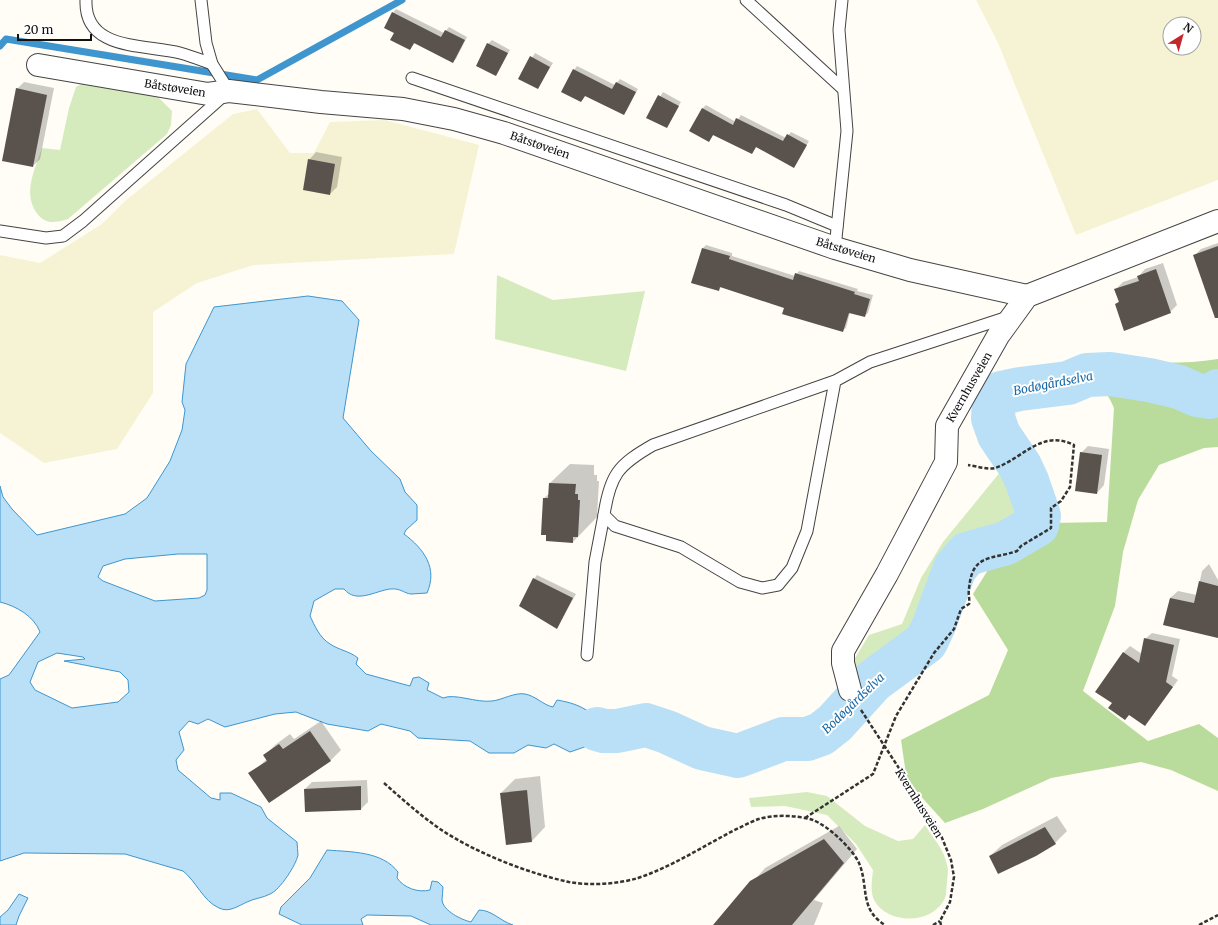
<svg xmlns="http://www.w3.org/2000/svg" width="1218" height="925" font-family="Merriweather,serif">
<rect width="100%" height="100%" fill="#fffdf5"/>
<g fill="#f6f3d4" fill-rule="evenodd">
<path d="M976,0h242v180l-142,55 -78,-192zM1170,24h24v24h-24z"/>
<polygon points="257,109 290,153 314,153 330,122 385,120 479,145 454,254 254,265 197,283 153,312 153,393 117,449 44,463 0,433 0,255 40,263 102,224 125,201 233,114"/>
</g>
<g fill="#d5ebbd">
<path d="M85,82l72,14 15,15 -1,14 -4,9 -99,85c-14,4 -23,6 -32,-7 -13,-20 -1,-43 6,-64l18,2 9,-42 7,-21z"/>
<polygon points="497,275 553,300 645,291 626,371 495,339"/>
<polygon points="1014,463 1035,515 1034,522 1013,534 969,546 947,572 937,597 926,611 922,641 858,689 851,670 855,658 869,635 902,624 921,578 943,542 1001,471"/>
<path d="M807,792l20,4 38,30 33,15 15,-2 12,-14c8,13 19,24 22,40 2,5 0,12 0,18 -1,4 0,11 -2,15 -12,27 -58,27 -71,2 -4,-9 -2,-20 -1,-30l-17,-26 -29,-29 -42,-9 -34,1 -2,-9z"/>
</g>
<path fill="#b9dc9c" d="M1088,358c44,4 86,8 130,1v88l-14,1 -45,17 -21,35 -15,52 -8,54 -32,85 65,50 51,-17 19,14v53l-47,-21 -30,-8 -90,16 -68,31 -38,14 -38,-42 -6,-41 88,-45 19,-45 -35,-56 15,-24 43,-19 19,-28 57,-1 7,-114c-7,-17 -21,-33 -26,-50z"/>
<g fill="#b9e0f7" stroke="#3f96cf" fill-rule="evenodd">
<path d="M308,296l34,5 17,19 -16,98 28,33 29,28 5,13 12,13v15l-11,10 -2,4c20,15 34,34 23,59 -5,0 -11,1 -16,1 -8,-1 -10,-6 -21,-5 -15,2 -34,15 -46,0h-9l-21,12 -4,15c5,10 9,21 20,28 9,6 19,7 28,14l-2,6 10,10 44,12 3,-8 6,-1 10,6 -2,7 16,8c12,-5 33,5 49,3 10,-1 23,-9 33,-7 11,2 18,11 28,13l4,-7c24,4 51,15 36,44l-23,8 -16,-8 -8,4 -18,-3 -14,8h-25l-19,-12 -52,-3 -8,-7 -29,-7 -13,7 -41,-7 -31,-12 -21,2 -50,13 -17,-8 -10,5 -9,-3 -10,11 5,18 -8,10 2,10 33,28 9,2v-7h11l30,14 6,11 30,24c0,4 1,9 1,13 -2,10 -18,35 -28,39 -7,4 -15,4 -23,8 -9,4 -18,11 -28,6 -16,-7 -23,-27 -36,-37l-58,-17 -101,-1 -24,8v-182l9,-4 31,-43c-6,-16 -24,-26 -40,-30v-116l3,11 9,12 25,26 88,-21 22,-16 23,-37 12,-31 3,-20 -3,-8 4,-38 28,-57zM178,554h29v36l-2,5 -6,3 -44,3 -52,-20 -5,-4 5,-11 22,-7zM57,653l26,4 2,2 -21,2 56,11 8,8 1,12 -11,10 -46,6 -37,-18 -5,-8 8,-20z"/>
<path d="M327,850c24,2 55,1 71,22l-1,6c7,10 21,15 33,12l2,-9 6,1 5,5c0,4 -1,9 -1,13 1,11 20,20 29,22l8,-12c13,0 21,11 34,15h-82l-20,-9 -44,-1 -6,4 2,6h-61l-23,-11 2,-7 29,-29z"/>
<polygon points="19,894 28,898 19,916 16,925 0,925 0,917 8,910"/>
</g>
<g fill="#0003">
<polygon points="396,9 444,33 449,27 467,37 456,59 452,62 415,43 410,49 395,32 393,13"/>
<polygon points="492,40 510,50 496,75 488,44"/>
<polygon points="535,53 553,63 538,88 520,78"/>
<polygon points="577,66 615,85 620,79 638,89 627,110 624,114 586,95 581,101 574,70"/>
<polygon points="24,82 54,88 40,159 33,166 17,89"/>
<polygon points="663,92 681,102 666,127 648,117"/>
<polygon points="706,105 736,122 741,115 786,138 791,132 809,141 794,167 757,146 752,153 714,134 709,141 702,109"/>
<polygon points="316,152 342,157 337,187 330,194 309,160"/>
<polygon points="1218,243 1218,306 1194,256 1201,249"/>
<polygon points="706,245 732,253 732,256 795,276 799,271 858,289 857,291 873,295 868,313 864,316 850,312 846,328 842,331 785,307 721,287 718,290 703,248"/>
<polygon points="1163,263 1177,305 1170,312 1116,304 1120,300 1116,289 1123,282 1138,277 1145,269"/>
<polygon points="1088,446 1109,449 1104,485 1097,493 1081,453"/>
<polygon points="570,464 594,465 594,475 597,475 597,481 599,481 597,517 573,542 544,498 550,493 550,483"/>
<polygon points="1209,564 1218,580 1218,636 1164,624 1170,598 1178,591 1197,595 1202,571"/>
<polygon points="537,575 576,594 557,627 534,579"/>
<polygon points="1152,633 1180,639 1172,676 1178,680 1145,725 1113,703 1123,653 1130,646 1142,654 1145,639"/>
<polygon points="321,721 341,750 330,761 250,774 267,759 265,755 275,745 290,734 294,739"/>
<polygon points="540,776 545,827 532,841 501,793 515,779"/>
<polygon points="367,780 368,802 361,809 305,789 312,782"/>
<polygon points="1057,816 1067,831 1055,843 990,856 1002,845"/>
<polygon points="839,826 857,849 814,900 823,903 814,925 715,925 765,868"/>
</g>
<g fill="none" stroke-linecap="round" stroke-linejoin="round">
<polyline stroke="#3f96cf" stroke-width="7" points="0,46 6,39 257,80 402,0"/>
<polyline stroke="#b9e0f7" stroke-width="44" points="597,729 604,731 617,731 646,725 667,732 702,748 738,756 783,739 807,739 821,734 835,723 873,681 926,642 934,625 955,568 967,554 1006,543 1037,525 1039,516 1027,481 1020,466 999,435 993,418 994,403 1001,393 1020,389 1068,383 1087,375 1110,374 1149,380 1179,387 1197,395 1210,397 1218,391"/>
</g>
<g fill="#5a524d">
<polygon points="392,12 441,37 445,30 465,40 453,63 414,43 410,50 390,40 394,33 384,28"/>
<polygon points="487,43 508,53 496,76 476,66"/>
<polygon points="530,56 550,67 538,89 518,79"/>
<polygon points="573,69 612,89 616,82 636,92 624,115 585,96 581,102 561,92"/>
<polygon points="16,88 47,95 33,167 2,161"/>
<polygon points="658,95 679,106 667,128 646,118"/>
<polygon points="702,108 733,125 736,118 783,141 787,134 807,145 794,168 756,147 752,154 713,135 709,142 689,131"/>
<polygon points="308,159 335,164 330,195 303,190"/>
<polygon points="1218,246 1218,318 1215,318 1193,255"/>
<polygon points="702,248 730,256 729,259 793,280 795,273 855,292 854,294 870,299 865,317 849,313 843,332 782,314 784,308 720,287 719,291 691,283"/>
<polygon points="1156,269 1171,313 1124,331 1115,304 1119,302 1114,289 1139,281 1137,276"/>
<polygon points="1080,452 1102,455 1097,494 1075,491"/>
<polygon points="549,483 576,484 575,494 578,494 578,500 580,500 578,537 573,537 573,543 546,541 546,535 541,535 543,498 548,498"/>
<polygon points="533,578 573,598 557,629 519,606"/>
<polygon points="1199,581 1218,586 1218,638 1163,625 1170,598 1194,603"/>
<polygon points="1144,638 1174,645 1166,682 1173,687 1145,726 1129,715 1125,720 1108,708 1112,703 1095,692 1123,652 1139,663"/>
<polygon points="310,731 331,761 269,803 248,773 267,761 263,755 279,744 283,749"/>
<polygon points="361,786 361,810 305,812 304,789"/>
<polygon points="527,790 532,842 506,845 500,793"/>
<polygon points="1045,827 1056,844 1036,856 998,874 989,856"/>
<polygon points="824,839 844,863 792,925 713,925 750,881"/>
</g>
<g fill="none" stroke-linecap="round" stroke-linejoin="round">
<defs>
<g id="service">
<path d="M86,0c-2,51 58,44 94,53 11,3 21,7 32,11"/>
<polyline points="746,0 843,89"/>
<polyline points="412,78 786,205 837,226"/>
<polyline points="0,231 46,238 63,236 83,221 229,91 212,64 206,43 201,0"/>
<polyline points="835,248 847,131 839,30 842,0"/>
<path d="M835,381l-28,150 -15,37 -14,17 -16,3 -22,-6 -59,-35 -66,-21 -11,-11c6,-40 14,-50 49,-70l182,-64 35,-19 138,-45"/>
<polyline points="587,655 595,562 604,515"/>
</g>
<g id="minor">
<polyline points="38,65 208,94 229,91 321,102 403,109 454,119 504,133 835,248 910,270 1027,296"/>
<polyline points="850,690 843,663 843,651 887,574 946,462 947,426 998,336 1027,296 1218,221"/>
</g>
</defs>
<use href="#service" stroke="#444" stroke-width="13"/>
<use href="#minor" stroke="#444" stroke-width="24"/>
<g stroke="#333" stroke-width="2.5" stroke-dasharray="4 2" stroke-linecap="butt">
<polyline points="861,710 938,828 951,860 954,877 950,902 940,921 941,925"/>
<path d="M384,783c18,16 36,32 56,46 36,24 87,44 129,53 22,4 49,2 69,-4 42,-14 78,-41 118,-58 16,-6 41,-5 57,0 15,6 39,28 46,43 10,24 0,46 26,62"/>
<path d="M805,818l68,-44 23,-58 38,-63 20,-24 7,-20 8,-5c1,-5 -1,-10 0,-15 3,-36 22,-29 48,-38l4,-5 30,-18v-20l10,-7 9,-14 4,-42c-33,-16 -50,13 -79,23 -7,2 -19,-2 -27,-3"/>
<polyline points="933,925 940,921"/>
<polyline points="1199,925 1218,915"/>
</g>
<use href="#service" stroke="#fff" stroke-width="11"/>
<use href="#minor" stroke="#fff" stroke-width="22"/>
</g>
<g text-anchor="middle" dominant-baseline="central" stroke-width="4" stroke-linejoin="round" paint-order="stroke">
<g font-size="11" fill="#111" stroke="#fff">
<text transform="translate(175 88) rotate(9)">Båtstøveien</text>
<text transform="translate(540 145) rotate(19)">Båtstøveien</text>
<text transform="translate(846 250) rotate(17)">Båtstøveien</text>
<text transform="translate(969 387) rotate(-60)">Kvernhusveien</text>
<text transform="translate(919 803) rotate(58)">Kvernhusveien</text>
</g>
<g font-size="12" font-style="italic" fill="#1768a6" stroke="#fff">
<text transform="translate(1053 383) rotate(-11)">Bodøgårdselva</text>
<text transform="translate(853 703) rotate(-44)">Bodøgårdselva</text>
</g>
</g>
<g transform="translate(1182 36) rotate(37)"><circle r="19" fill="#ffffff" stroke="#a0a0a0"/>
<path d="M0-3L7 15L0 10L-7 15Z" fill="#c4262e"/>
<text y="-6" font-size="11" font-weight="bold" text-anchor="middle" fill="#111111">N</text>
</g>
<path d="M18 34v6h73v-6" fill="none" stroke="#111111" stroke-width="2"/>
<text x="24" y="34" font-size="12" fill="#111111" stroke="#ffffff" stroke-width="3" paint-order="stroke">20 m</text>
</svg>
